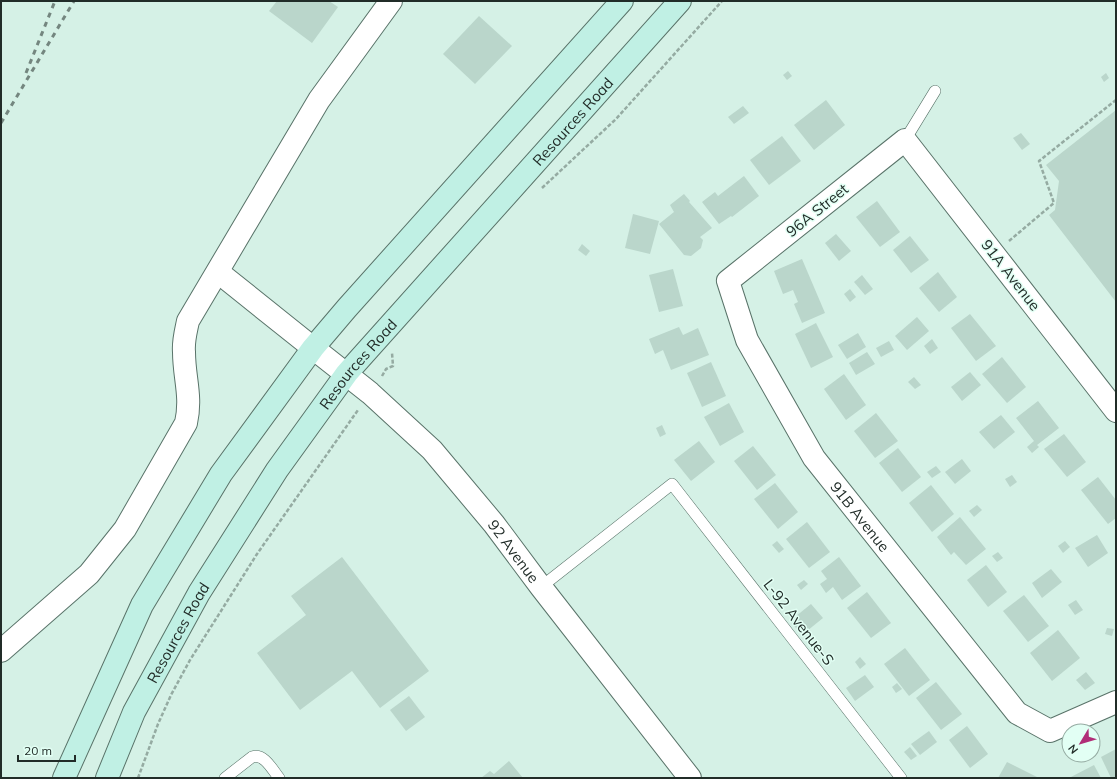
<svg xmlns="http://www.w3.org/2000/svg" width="1117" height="779" font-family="Mulish,sans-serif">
<rect width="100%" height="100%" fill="#d5f1e6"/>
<g fill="#bad6cb">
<polygon points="277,1 329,1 338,7 312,43 269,11"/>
<polygon points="479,16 512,46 475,84 443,54"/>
<polygon points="788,71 792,76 787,80 783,75"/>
<polygon points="1106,73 1109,78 1104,82 1101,77"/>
<polygon points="826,100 845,125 814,150 794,125"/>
<polygon points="743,106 749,113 734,124 728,117"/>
<polygon points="1116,110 1116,302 1049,215 1055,210 1059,181 1046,165"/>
<polygon points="1021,133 1030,144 1022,150 1013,138"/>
<polygon points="782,136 801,161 769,185 750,160"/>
<polygon points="744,176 759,196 732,217 731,216 719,224 702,202 715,192 718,196"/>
<polygon points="684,194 690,201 689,202 712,228 700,237 703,240 701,248 691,256 684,255 659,224 674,212 670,205"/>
<polygon points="877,201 900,232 880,247 856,217"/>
<polygon points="633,214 659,221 650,254 625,248"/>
<polygon points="836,234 851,251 839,261 825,243"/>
<polygon points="910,236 929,260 911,273 893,250"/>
<polygon points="582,244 590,251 586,256 578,250"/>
<polygon points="802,259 825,313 802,323 794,304 798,302 793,290 783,294 774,271"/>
<polygon points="673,269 683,306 659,312 649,275"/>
<polygon points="938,272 957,297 939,312 919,288"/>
<polygon points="862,275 873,289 865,295 854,282"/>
<polygon points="850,289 856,297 850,302 844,294"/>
<polygon points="970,314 996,346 976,361 951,328"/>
<polygon points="917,317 929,331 907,350 895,336"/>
<polygon points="816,323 833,357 811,368 795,334"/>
<polygon points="679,327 683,335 698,328 709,355 671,370 663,350 655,354 649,339"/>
<polygon points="858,333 866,347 847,359 838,345"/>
<polygon points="932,339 938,348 930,354 924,346"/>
<polygon points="889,341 894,350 881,357 876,348"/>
<polygon points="867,352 875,364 856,375 849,363"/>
<polygon points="1002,357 1026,387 1007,403 982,374"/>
<polygon points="711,362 726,396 702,407 687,373"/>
<polygon points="970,372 981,385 962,401 951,387"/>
<polygon points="844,374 866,405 846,420 824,389"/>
<polygon points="914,377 921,385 915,389 908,382"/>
<polygon points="1038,401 1059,428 1037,445 1039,447 1032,453 1027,447 1034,441 1016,418"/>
<polygon points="729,403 744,432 720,446 704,417"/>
<polygon points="876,413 898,441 875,458 854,431"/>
<polygon points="1001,415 1015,432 994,449 979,432"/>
<polygon points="662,425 666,434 660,437 656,428"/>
<polygon points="1064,434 1086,462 1067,477 1044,449"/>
<polygon points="699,441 715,462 691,481 674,460"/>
<polygon points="753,446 776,475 757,490 734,461"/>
<polygon points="898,448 921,477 902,492 879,463"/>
<polygon points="962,459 971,471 955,484 945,472"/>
<polygon points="936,466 941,472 932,478 927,472"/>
<polygon points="1012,475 1017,482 1010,487 1005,479"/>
<polygon points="1098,477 1116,500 1116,518 1108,524 1081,490"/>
<polygon points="775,483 798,512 778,529 754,499"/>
<polygon points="931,485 954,514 932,532 909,503"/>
<polygon points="977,505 982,510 974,517 969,511"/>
<polygon points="960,517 986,549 966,565 954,552 951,555 937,537"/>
<polygon points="807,522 830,552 809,568 786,539"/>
<polygon points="1097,535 1108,553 1088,567 1075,548"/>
<polygon points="777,541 784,549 779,553 772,545"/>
<polygon points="1065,541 1070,547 1063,553 1058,546"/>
<polygon points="998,552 1003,558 997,562 992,556"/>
<polygon points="342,557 429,671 380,708 352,671 300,710 257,653 306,615 291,596"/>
<polygon points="839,557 861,586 842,600 833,587 826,593 820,584 827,579 821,571"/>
<polygon points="986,565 1007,592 988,607 967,580"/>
<polygon points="1051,569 1062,582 1042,598 1032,583"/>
<polygon points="804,580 808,584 801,590 797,585"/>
<polygon points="867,592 891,623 871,638 847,608"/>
<polygon points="1024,595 1049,626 1028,642 1003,611"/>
<polygon points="1076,600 1083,610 1075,615 1068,605"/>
<polygon points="811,604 823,618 802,635 790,621"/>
<polygon points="1107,628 1114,629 1112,636 1105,634"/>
<polygon points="1058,630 1080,658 1052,681 1030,653"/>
<polygon points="905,648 930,680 909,696 884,664"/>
<polygon points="860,657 866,664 860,669 855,662"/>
<polygon points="1086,672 1095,683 1085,690 1076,680"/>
<polygon points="865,675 874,687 855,701 846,688"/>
<polygon points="936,682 962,714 941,730 916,698"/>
<polygon points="897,683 902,689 896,693 892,687"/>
<polygon points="409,696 425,717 406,731 390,710"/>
<polygon points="967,726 988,754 970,768 949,740"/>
<polygon points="929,731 937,742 920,755 911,744"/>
<polygon points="910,747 917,756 911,760 904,752"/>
<polygon points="1116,749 1116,778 1111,778 1101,757"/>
<polygon points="509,761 523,778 481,778 490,771 494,774"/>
<polygon points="1007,762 1039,778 998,778"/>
<polygon points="1094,765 1101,778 1069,778"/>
</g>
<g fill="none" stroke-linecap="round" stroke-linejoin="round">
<defs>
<g id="service">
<polyline points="905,140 935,91"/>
<polyline points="541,587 672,484 901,778"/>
<path d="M225,778l27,-21c12,-4 20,12 27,21"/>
</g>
<g id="minor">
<polyline points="218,272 313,348"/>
<path id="s1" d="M1116,411l-211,-271 -177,141 19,59 67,118 203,255 33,18 66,-29"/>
<path d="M1,651l88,-77 36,-45 61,-106c6,-27 -2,-45 -2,-71 -1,-11 2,-21 4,-31l131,-221 72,-99"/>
</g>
<g id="tertiary">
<path id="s2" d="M313,348l57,45 62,57 62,74 47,63 149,191"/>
</g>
<g id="secondary">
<polyline points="64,778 142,605 221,474 313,348 347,308 622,1"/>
<path id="s3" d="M107,778l27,-66 65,-119 78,-123 70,-97 333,-372"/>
</g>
</defs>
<use href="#service" stroke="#597369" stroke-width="12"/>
<use href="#minor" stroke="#597369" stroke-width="24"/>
<use href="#tertiary" stroke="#597369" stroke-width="24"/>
<use href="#secondary" stroke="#597369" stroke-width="24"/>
<g stroke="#95aba2" stroke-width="2.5" stroke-dasharray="4 2" stroke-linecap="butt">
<polyline points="542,188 616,119 722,1"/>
<polyline points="1009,241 1054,203 1039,161 1116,100"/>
<polyline points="382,376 386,369 393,366 392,353"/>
<polyline points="138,778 158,724 171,695 190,660 257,554 358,410"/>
</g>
<use href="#service" stroke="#fff" stroke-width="11"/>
<use href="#minor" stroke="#fff" stroke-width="22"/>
<use href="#tertiary" stroke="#fff" stroke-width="22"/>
<use href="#secondary" stroke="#c0f0e4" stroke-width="22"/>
<g stroke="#74867f" stroke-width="3" stroke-dasharray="5 5" stroke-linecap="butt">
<polyline points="26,73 55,1"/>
<polyline points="1,123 74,1"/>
</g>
</g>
<g text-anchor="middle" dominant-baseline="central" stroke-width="3" stroke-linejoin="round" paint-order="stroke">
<g font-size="15" fill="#212c28" stroke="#e2fff4">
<text stroke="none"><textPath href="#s3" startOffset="810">Resources Road</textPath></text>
<text transform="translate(817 210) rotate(-39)">96A Street</text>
<text transform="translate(1011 275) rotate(52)">91A Avenue</text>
<text stroke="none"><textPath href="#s3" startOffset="486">Resources Road</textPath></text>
<text stroke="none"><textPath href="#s1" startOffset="842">91B Avenue</textPath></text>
<text stroke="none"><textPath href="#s2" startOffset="287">92 Avenue</textPath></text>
<text transform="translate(799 622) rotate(52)">L-92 Avenue-S</text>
<text stroke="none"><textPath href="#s3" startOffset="162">Resources Road</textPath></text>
</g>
</g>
<rect width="1117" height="779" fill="none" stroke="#212c28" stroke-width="4"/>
<g transform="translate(1081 743) rotate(232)"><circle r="19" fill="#e2fff4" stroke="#95aba2"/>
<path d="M0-3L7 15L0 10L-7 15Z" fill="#b12e78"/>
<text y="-6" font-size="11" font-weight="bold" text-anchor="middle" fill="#212c28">N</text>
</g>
<path d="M18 755v6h57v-6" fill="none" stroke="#212c28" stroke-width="2"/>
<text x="24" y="755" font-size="12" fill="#212c28" stroke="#e2fff4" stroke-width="3" paint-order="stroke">20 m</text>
</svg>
